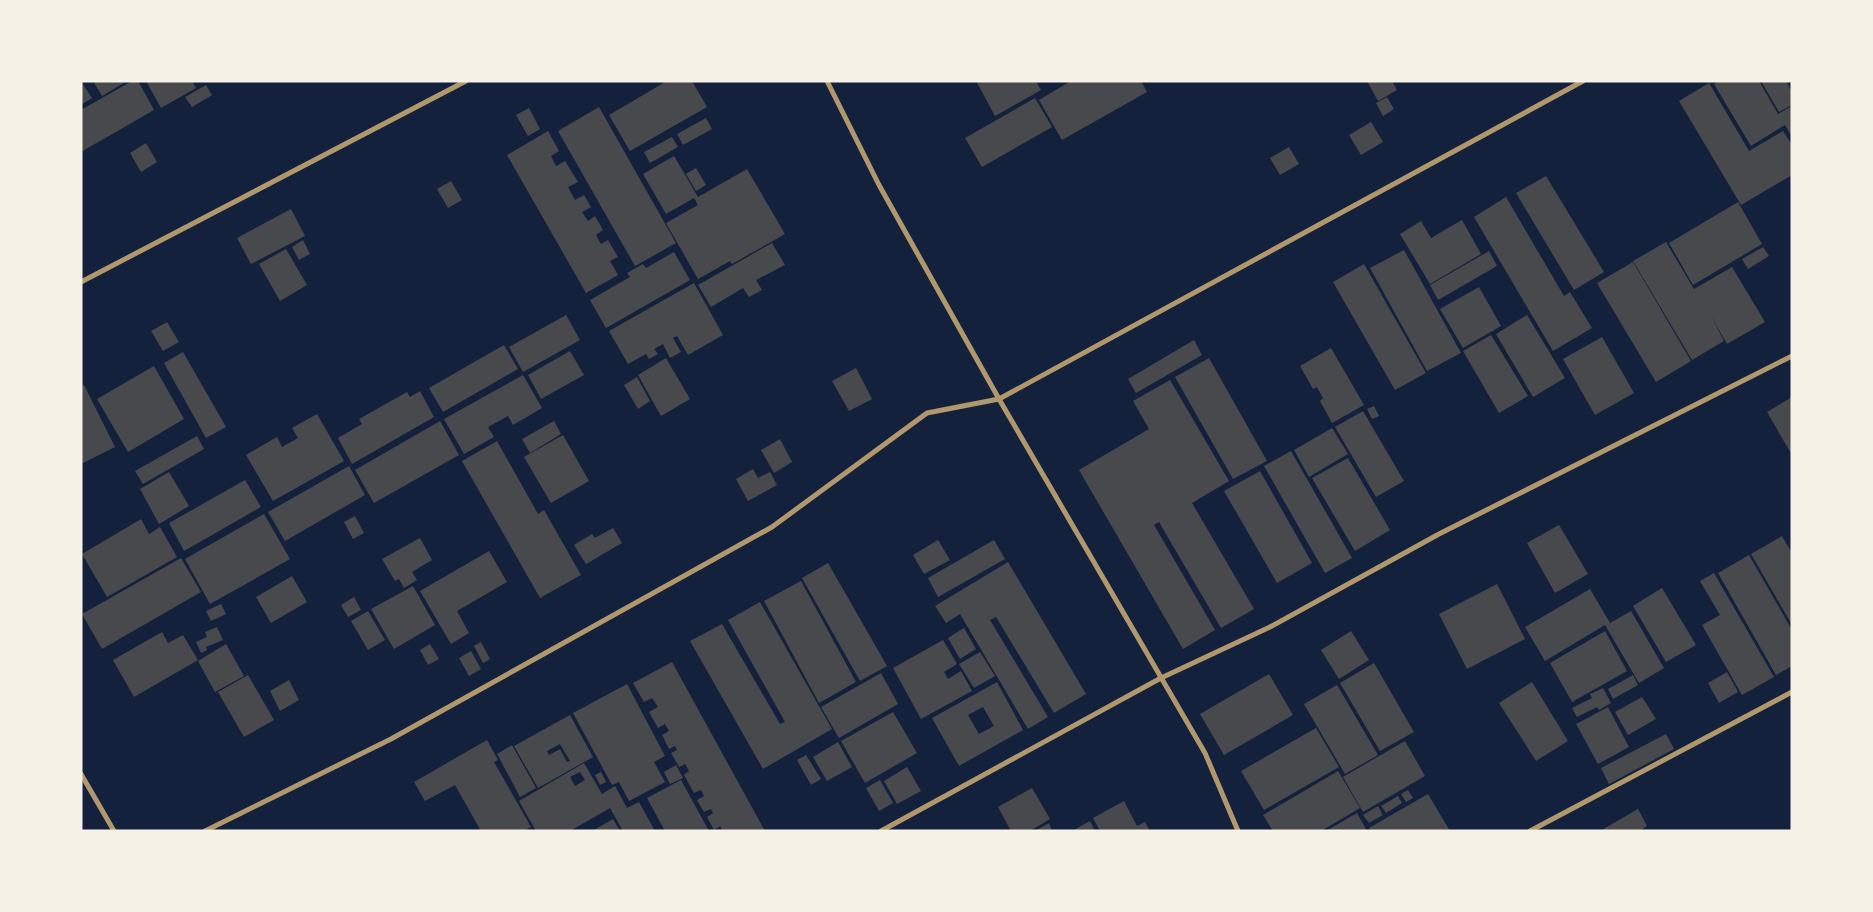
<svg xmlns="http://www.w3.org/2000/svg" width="1873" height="912" font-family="'Crimson Pro',serif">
<rect width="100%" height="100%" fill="#14213d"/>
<g fill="#48494c" fill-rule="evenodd">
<polygon points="81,81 92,98 81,105"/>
<polygon points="93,81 127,81 102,96"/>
<polygon points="132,81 138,81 154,110 81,152 81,110"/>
<polygon points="146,81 192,81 196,88 161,108"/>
<polygon points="667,81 692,81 707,107 630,151 609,115"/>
<polygon points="976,81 1036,81 1041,90 995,116"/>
<polygon points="1071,81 1141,81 1147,92 1062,140 1039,100"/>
<polygon points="1367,81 1392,81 1397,90 1378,101"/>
<polygon points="1718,81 1759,81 1778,114 1792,106 1792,137 1785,125 1751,146 1714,84"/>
<polygon points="1761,81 1786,81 1792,92 1792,105 1779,112"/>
<polygon points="1709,83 1749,151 1783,131 1792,145 1792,175 1741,205 1679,101"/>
<polygon points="206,85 212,95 192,107 185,97"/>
<polygon points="1387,97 1394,109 1383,116 1376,103"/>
<polygon points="1035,98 1052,127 982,167 965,138"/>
<polygon points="599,107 676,243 635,266 558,131"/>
<polygon points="529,108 540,129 528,136 516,115"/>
<polygon points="706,118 712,129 683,145 677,134"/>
<polygon points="1371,122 1383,142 1361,155 1349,135"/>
<polygon points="548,131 559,151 551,156 556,166 565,161 578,182 568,187 575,200 584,195 591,207 582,212 588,221 595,216 603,230 596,235 601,244 608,240 618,257 610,261 618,275 586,293 507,155"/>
<polygon points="672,137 678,147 650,163 644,152"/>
<polygon points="146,143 157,162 141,172 130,153"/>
<polygon points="1289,147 1299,164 1280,175 1270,158"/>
<polygon points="674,156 698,197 747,169 785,234 732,264 730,261 698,279 666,223 698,205 694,198 666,214 643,174"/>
<polygon points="696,168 706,185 696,191 686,174"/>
<polygon points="1546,176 1604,272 1574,290 1516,193"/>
<polygon points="451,181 462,200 448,208 437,189"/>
<polygon points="1506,197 1564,296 1570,292 1592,328 1553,351 1474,217"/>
<polygon points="1738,202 1762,244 1693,285 1669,243"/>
<polygon points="291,209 305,236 251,264 237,238"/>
<polygon points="1462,220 1481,254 1430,284 1400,234 1421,221 1431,238"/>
<polygon points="303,240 310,254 299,260 292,247"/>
<polygon points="1666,242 1694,289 1732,267 1765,322 1727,344 1711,316 1724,341 1692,360 1633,261"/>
<polygon points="772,243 785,265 756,280 762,290 749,297 743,288 711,307 698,285"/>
<polygon points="1763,247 1769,256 1748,269 1742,259"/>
<polygon points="286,249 307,285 280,301 259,264"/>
<polygon points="1404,250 1461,353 1427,371 1370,268"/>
<polygon points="1489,251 1497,266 1438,300 1430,285"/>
<polygon points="674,252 690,280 606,328 590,300 630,277 627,273 643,264 646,268"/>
<polygon points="1633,262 1691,361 1656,382 1597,283"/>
<polygon points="1364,264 1426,373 1395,390 1333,282"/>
<polygon points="694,283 723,335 688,355 677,336 673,338 681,352 670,358 663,344 654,349 658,354 649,359 646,354 628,364 609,331"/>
<polygon points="1479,287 1501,326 1463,348 1440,309"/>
<polygon points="566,315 580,340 523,372 509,347"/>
<polygon points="1527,315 1565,378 1533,397 1496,334"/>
<polygon points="167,322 179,342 163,351 151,331"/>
<polygon points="1491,335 1528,396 1499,413 1463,351"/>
<polygon points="1602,337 1634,393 1595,415 1563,359"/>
<polygon points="1194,340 1202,355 1136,393 1128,379"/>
<polygon points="504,345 518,369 443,412 429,388"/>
<polygon points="1331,348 1364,405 1332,423 1320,401 1323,398 1317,387 1313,389 1300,366"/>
<polygon points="570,351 584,375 541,399 528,375"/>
<polygon points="183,352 226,427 206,438 164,363"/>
<polygon points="666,358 690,399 661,416 638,375"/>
<polygon points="1209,358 1267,461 1233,479 1175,377"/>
<polygon points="154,366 184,419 128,452 97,399"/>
<polygon points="856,368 872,399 849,411 832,381"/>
<polygon points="523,375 542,408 513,425 508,416 488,427 494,437 464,454 444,419"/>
<polygon points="637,377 650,401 638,409 624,385"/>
<polygon points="1170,380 1229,481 1192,503 1254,609 1221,628 1159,522 1154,525 1215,630 1183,649 1079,470 1149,429 1133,401"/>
<polygon points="84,385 115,447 81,464 81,386"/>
<polygon points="420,391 434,417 352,464 338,438 362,424 359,419 407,392 410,397"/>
<polygon points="1792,397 1792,455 1767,412"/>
<polygon points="1374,406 1379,416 1372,419 1367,409"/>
<polygon points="1363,411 1404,481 1376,497 1335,427"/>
<polygon points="317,414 344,461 273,501 246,455 277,437 282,447 298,438 292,428"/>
<polygon points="440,421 459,455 374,503 355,470"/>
<polygon points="554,421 561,434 530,453 522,439"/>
<polygon points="1332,428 1348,454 1309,477 1294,450"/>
<polygon points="563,435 589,481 551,503 524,457"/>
<polygon points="197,436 204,449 143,484 135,471"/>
<polygon points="780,439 792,462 774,473 761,450"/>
<polygon points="497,441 538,514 544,510 581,575 540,598 462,461"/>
<polygon points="1291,451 1352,558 1325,573 1264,466"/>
<polygon points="1348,458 1390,530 1355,551 1312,478"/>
<polygon points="349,466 365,495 285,541 268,512"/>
<polygon points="753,469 758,478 770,472 777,485 748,501 736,479"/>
<polygon points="1260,471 1312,563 1277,583 1224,491"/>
<polygon points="169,472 189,506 159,524 140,489"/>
<polygon points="245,480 261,507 184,551 169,523"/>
<polygon points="264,514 290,559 210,604 185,559"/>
<polygon points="355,516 364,533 353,539 344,522"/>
<polygon points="141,519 149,534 160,527 177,557 107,597 82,554"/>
<polygon points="1559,525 1588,574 1555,593 1527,543"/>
<polygon points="613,528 622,543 586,564 574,545 592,534 595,538"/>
<polygon points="1782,536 1792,553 1792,625 1751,554"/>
<polygon points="420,538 432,560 412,572 417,580 404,588 399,579 395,581 382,559"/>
<polygon points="938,540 950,560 924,574 913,555"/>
<polygon points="994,540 1005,559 938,597 928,578"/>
<polygon points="489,551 507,582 457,611 469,633 451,644 420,591"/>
<polygon points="1749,555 1792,630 1792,666 1776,675 1718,573"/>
<polygon points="181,558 201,592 102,649 82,614"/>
<polygon points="1008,562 1086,694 1054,713 996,617 990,620 1048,717 1028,729 960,614 946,623 935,606"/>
<polygon points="828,563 887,666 860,681 802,578"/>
<polygon points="1714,573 1774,677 1742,695 1702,625 1720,615 1700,581"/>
<polygon points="292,576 307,602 271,623 256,597"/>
<polygon points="801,581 856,682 819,703 764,601"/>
<polygon points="1497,584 1525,639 1467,669 1439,614"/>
<polygon points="413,586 435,625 394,649 371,609"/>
<polygon points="1662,588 1696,645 1666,662 1633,606"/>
<polygon points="1590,589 1610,623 1631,611 1664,668 1639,683 1605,625 1545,661 1525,627"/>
<polygon points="354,597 361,610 348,617 341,605"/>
<polygon points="760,602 832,729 763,769 690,641 722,624 780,724 785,722 728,620"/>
<polygon points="221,604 226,614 211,621 206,611"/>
<polygon points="368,611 385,640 368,650 351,621"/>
<polygon points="217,627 223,640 206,647 207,650 201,653 196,642 207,637 205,632"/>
<polygon points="964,628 976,649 960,659 948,638"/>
<polygon points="1351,631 1369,660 1339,679 1321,650"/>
<polygon points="1605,631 1627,671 1572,702 1550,663"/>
<polygon points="162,632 168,643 183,635 198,660 134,697 113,660"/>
<polygon points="943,640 957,664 944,672 948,679 961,671 972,691 921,719 893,668"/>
<polygon points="481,642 490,659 483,663 474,646"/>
<polygon points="226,644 244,676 215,692 198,661"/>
<polygon points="430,644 439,659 428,665 420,650"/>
<polygon points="471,651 481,669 469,676 459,658"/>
<polygon points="980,652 995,676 974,688 959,664"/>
<polygon points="672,662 765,831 723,831 720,826 714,830 707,817 713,813 711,809 704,812 697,800 704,796 701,790 694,793 684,775 689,771 685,764 679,767 671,753 677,750 675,746 669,749 662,735 669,731 665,724 658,728 649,712 658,707 652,698 644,702 633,683"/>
<polygon points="1374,663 1414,732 1380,751 1340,683"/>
<polygon points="1727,672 1738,692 1719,703 1708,683"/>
<polygon points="881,673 898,704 839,738 821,707"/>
<polygon points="1269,674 1293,715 1224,755 1200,714"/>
<polygon points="248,675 274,720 244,737 218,692"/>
<polygon points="1633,675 1638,685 1613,699 1608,689"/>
<polygon points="289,680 299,700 280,711 270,691"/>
<path d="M997,682l26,48 -64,36 -27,-48zM983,707l11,19 -15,8 -11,-19z"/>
<polygon points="1532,682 1568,741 1536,761 1499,703"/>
<polygon points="627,684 665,756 654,762 665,782 629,801 619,782 612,785 573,713"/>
<polygon points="1337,685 1378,755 1345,774 1304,704"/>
<polygon points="1603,688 1611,703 1599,710 1597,707 1577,717 1572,708 1592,698 1590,694"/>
<polygon points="1642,697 1656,719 1628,735 1615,712"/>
<polygon points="1608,707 1629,747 1598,764 1576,724"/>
<polygon points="893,712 917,753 865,783 841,741"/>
<path d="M570,715l23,42 -55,31 -24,-42zM560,744l10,17 -3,1 -7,-13 -11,6 -2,-4z"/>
<polygon points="1316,728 1339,767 1264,810 1241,771"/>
<polygon points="1666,734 1674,749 1609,784 1601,768"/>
<polygon points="487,740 498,760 494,762 531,827 524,831 481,831 455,785 425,801 414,782"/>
<polygon points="1405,741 1425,776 1363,812 1343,777"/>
<polygon points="838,742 852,767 827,781 813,757"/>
<polygon points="512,745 536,788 520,797 497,754"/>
<polygon points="806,755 821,779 811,785 797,760"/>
<path d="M584,763l18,31 13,-8 12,22 12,-6 16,29h-32l-13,-23 -40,23h-34l-17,-30zM580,772l5,8 -10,6 -5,-9z"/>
<polygon points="676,765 683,778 670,784 664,772"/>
<polygon points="907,767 921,791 897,804 884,781"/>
<polygon points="1338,771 1360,808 1321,831 1273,831 1263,815"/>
<polygon points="601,772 606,782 600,785 595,775"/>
<polygon points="681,780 709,831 665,831 647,798"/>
<polygon points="880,780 893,803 879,811 866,788"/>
<polygon points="1032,788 1050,819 1030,831 1011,831 998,807"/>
<polygon points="1408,790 1413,798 1406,802 1401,794"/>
<polygon points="1428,794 1450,831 1370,831 1369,828"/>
<polygon points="1398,796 1402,803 1386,813 1381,806"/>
<polygon points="1124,801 1137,826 1145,822 1150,831 1100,831 1093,818"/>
<polygon points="1378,806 1383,815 1369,823 1363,815"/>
<polygon points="1638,809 1647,826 1640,831 1600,831"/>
<polygon points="1357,813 1367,831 1326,831"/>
<polygon points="613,819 620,831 592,831"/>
<polygon points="1090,821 1095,831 1072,831"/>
<polygon points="1049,823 1052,831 1035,831"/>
</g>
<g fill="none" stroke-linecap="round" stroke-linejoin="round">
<g stroke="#b1986c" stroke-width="5">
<polyline points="827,81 879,185 999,399 1205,753 1238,831"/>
<polyline points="81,282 466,81"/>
<polyline points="81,774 114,831"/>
<polyline points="205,831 391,739 772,527 927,413 999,399 1583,81"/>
<polyline points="881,831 1161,678 1270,627 1439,534 1792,356"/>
<polyline points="1530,831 1792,692"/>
</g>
</g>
<rect width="1873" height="912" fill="none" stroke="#f6f1e7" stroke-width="165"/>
</svg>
